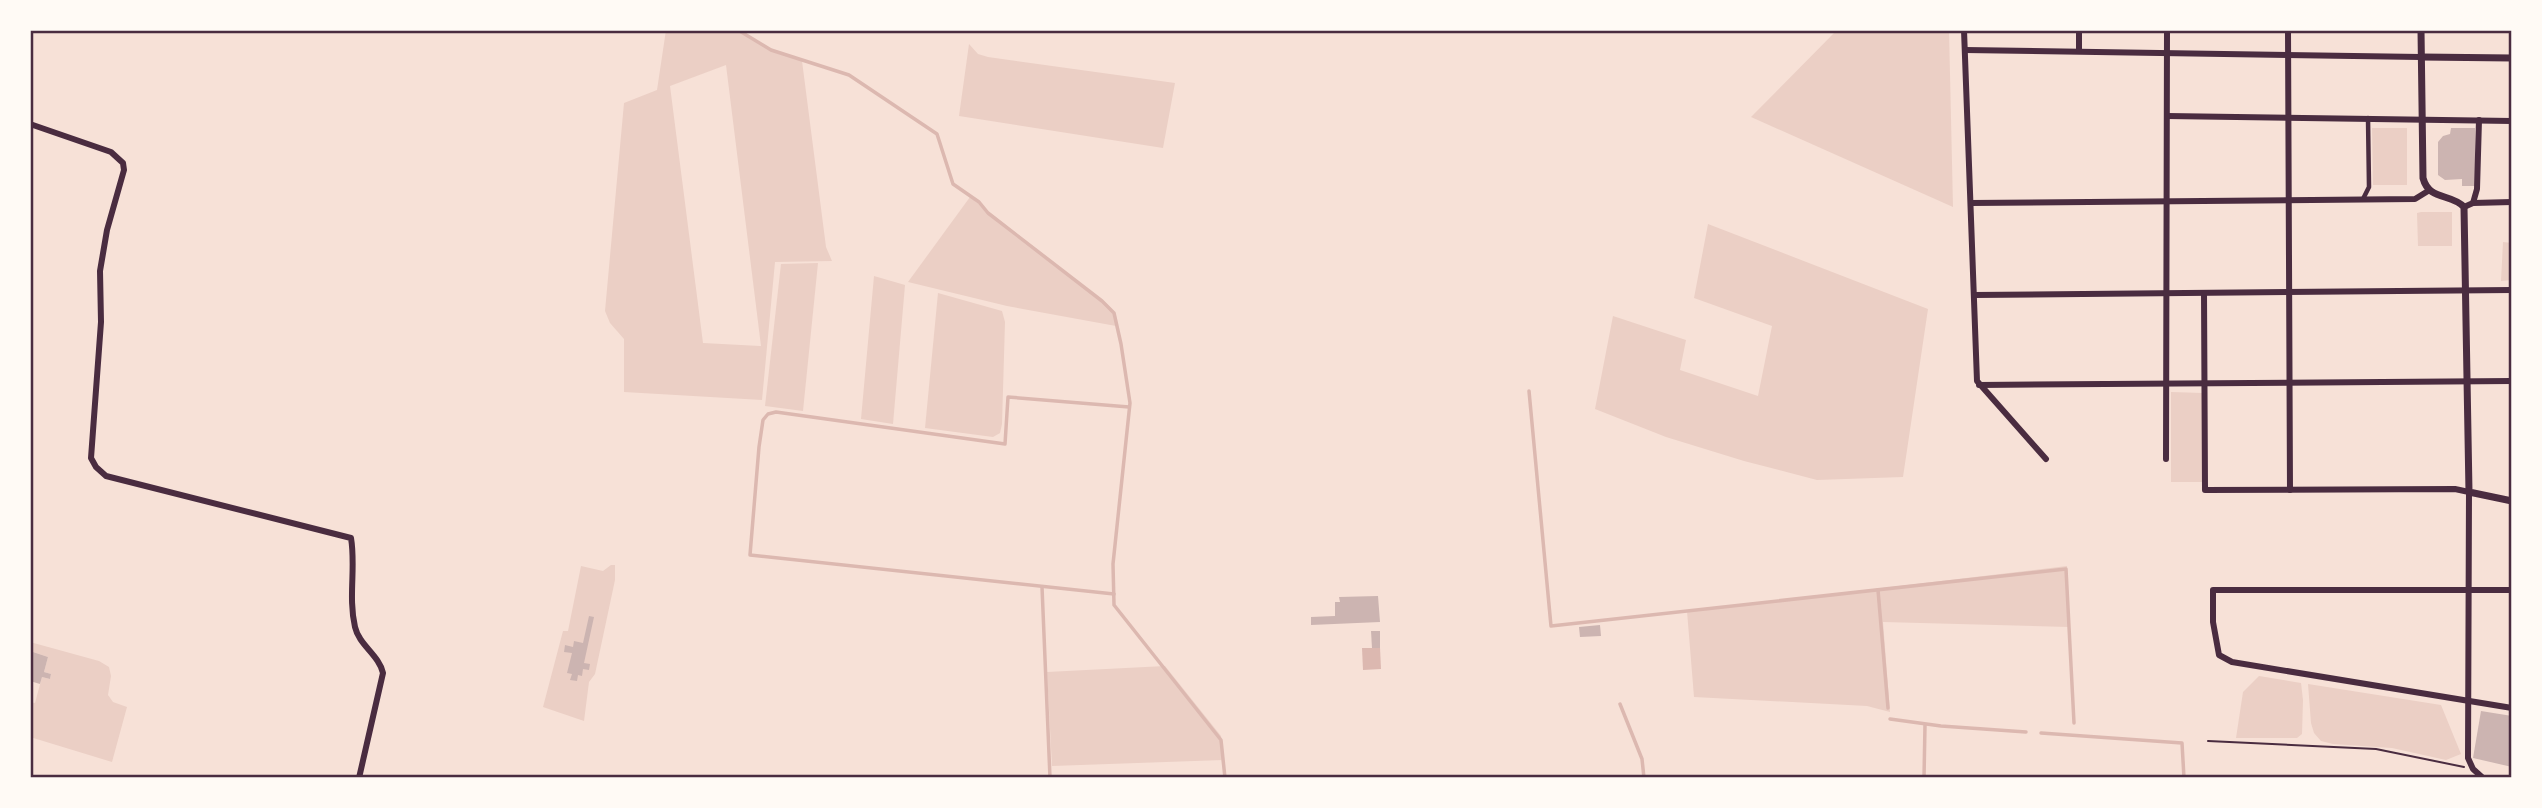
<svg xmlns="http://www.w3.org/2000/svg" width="2542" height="808" font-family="'Roboto Condensed',sans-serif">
<rect width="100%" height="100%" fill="#f7e1d7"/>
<g fill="#ebcfc5" fill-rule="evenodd">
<path d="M666,30h72l30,19 34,12 24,186 6,14 -57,1 -13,138 -138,-8v-53l-14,-16 -5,-12 19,-208 33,-13zM726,65l35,281h-1l-57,-3 -33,-257z"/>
<polygon points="1837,30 1949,30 1953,207 1751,117"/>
<polygon points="969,44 978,54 988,57 1175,83 1163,148 959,116"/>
<polygon points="2372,128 2407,128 2407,185 2373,185"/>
<polygon points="970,197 1107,304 1114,312 1116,326 1007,306 908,282"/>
<polygon points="2421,212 2452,212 2452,246 2418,246 2417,213"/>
<polygon points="1708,224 1928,309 1903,477 1817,480 1744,461 1666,437 1595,409 1613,316 1686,340 1680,370 1758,396 1772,326 1694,298"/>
<polygon points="2503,242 2512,243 2512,280 2501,281"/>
<polygon points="818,263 803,411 765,406 781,264"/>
<polygon points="874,276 905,285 893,424 861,419"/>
<polygon points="938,293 1002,311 1005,322 1002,424 1000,433 993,437 925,428"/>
<polygon points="2171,392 2203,393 2202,482 2171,482"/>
<polygon points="611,565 615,565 615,580 595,674 589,682 584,721 543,707 563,631 568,631 581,566 603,571"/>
<polygon points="2067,566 2069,627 1883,622 1890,712 1867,706 1694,697 1687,611"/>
<polygon points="30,642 99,661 109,667 111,676 108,695 113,702 127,707 112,762 30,737 30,721 33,709 30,708 30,702 35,703 42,677 50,679 51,674 44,672 48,657 30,651"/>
<polygon points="1165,666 1221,736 1223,760 1052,766 1047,672"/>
<polygon points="2259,676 2301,683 2303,700 2302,734 2297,738 2236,738 2243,692"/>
<polygon points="2308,684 2441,705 2461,754 2446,760 2392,748 2333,744 2321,741 2314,733 2311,723"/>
</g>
<polygon fill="#dcb8b0" points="1362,648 1380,648 1381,669 1363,670"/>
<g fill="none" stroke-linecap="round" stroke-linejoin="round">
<g stroke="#dcb8b0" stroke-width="3.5">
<polyline points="738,30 771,50 849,75 937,134 953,184 979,202 988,213 1102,301 1114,313 1121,344 1130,403 1113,564 1114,605 1221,740 1225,778"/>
<polyline points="1529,391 1551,626 2066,569 2074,723"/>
<polyline points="1042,587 1050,778"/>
<polyline points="1878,590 1888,708"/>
<polyline points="1114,594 750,555 759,447 763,420 768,414 776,412 1005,444 1008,397 1129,407"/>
<polyline points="1620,704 1642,759 1644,778"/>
<polyline points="1890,719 1941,726 2026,732"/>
<polyline points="2041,733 2182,743 2184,778"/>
<polyline points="1924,778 1925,725"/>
</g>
</g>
<g fill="#ccb4b1">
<polygon points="2451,128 2475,128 2475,186 2462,186 2462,179 2445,180 2438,175 2438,142 2443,136 2450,134"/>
<polygon points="1378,596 1380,622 1311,625 1311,617 1335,616 1335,602 1340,602 1339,597"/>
<polygon points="589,616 594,617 584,663 590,664 589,670 583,669 582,676 578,675 577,681 570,680 572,674 567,673 572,653 564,652 565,645 573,647 574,641 583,643"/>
<polygon points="1600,625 1601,636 1580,637 1579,627"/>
<polygon points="1371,631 1380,631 1380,648 1372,648"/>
<polygon points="30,651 48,657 44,672 51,674 50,679 42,677 40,684 30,681"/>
<polygon points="2481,711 2512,716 2512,767 2473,758"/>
</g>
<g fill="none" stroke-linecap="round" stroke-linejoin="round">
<polyline stroke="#4a2c40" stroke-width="2" points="2208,741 2376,749 2464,767"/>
<polyline stroke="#4a2c40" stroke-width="4.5" points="2363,199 2369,187 2368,118"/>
<g stroke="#4a2c40" stroke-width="6">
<polyline points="1964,30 1977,381 2046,459"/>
<polyline points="2288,30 2290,490"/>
<polyline points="1965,50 2421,57"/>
<polyline points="2079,51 2079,30"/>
<polyline points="2167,116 2512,121"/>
<path d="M30,124l81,28 12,11 1,7 -17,60 -7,41 1,51 -10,136 5,9 10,9 245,62c5,29 -3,59 4,89 4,18 24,28 28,46l-24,105"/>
<polyline points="1971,203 2415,199 2428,191"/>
<polyline points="2473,203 2477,189 2479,120"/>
<polyline points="2464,207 2473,203 2512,202"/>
<polyline points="2204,293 2205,490 2455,489 2469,492 2468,758 2473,769 2483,778"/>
<polyline points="1974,295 2512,290"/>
<polyline points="1979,385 2512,381"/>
<polyline points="2166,459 2167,30"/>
<polyline points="2512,590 2213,590 2213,622 2219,655 2232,662 2512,708"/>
</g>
<g stroke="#4a2c40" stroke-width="7">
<path d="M2421,30l2,148c6,23 28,15 41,29l5,285 43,9"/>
<polyline points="2421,57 2512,58"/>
</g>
</g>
<rect width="2542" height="808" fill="none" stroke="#fffaf5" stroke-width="63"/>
<rect x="32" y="32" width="2478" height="744" fill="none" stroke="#4a2c40" stroke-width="2.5"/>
</svg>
